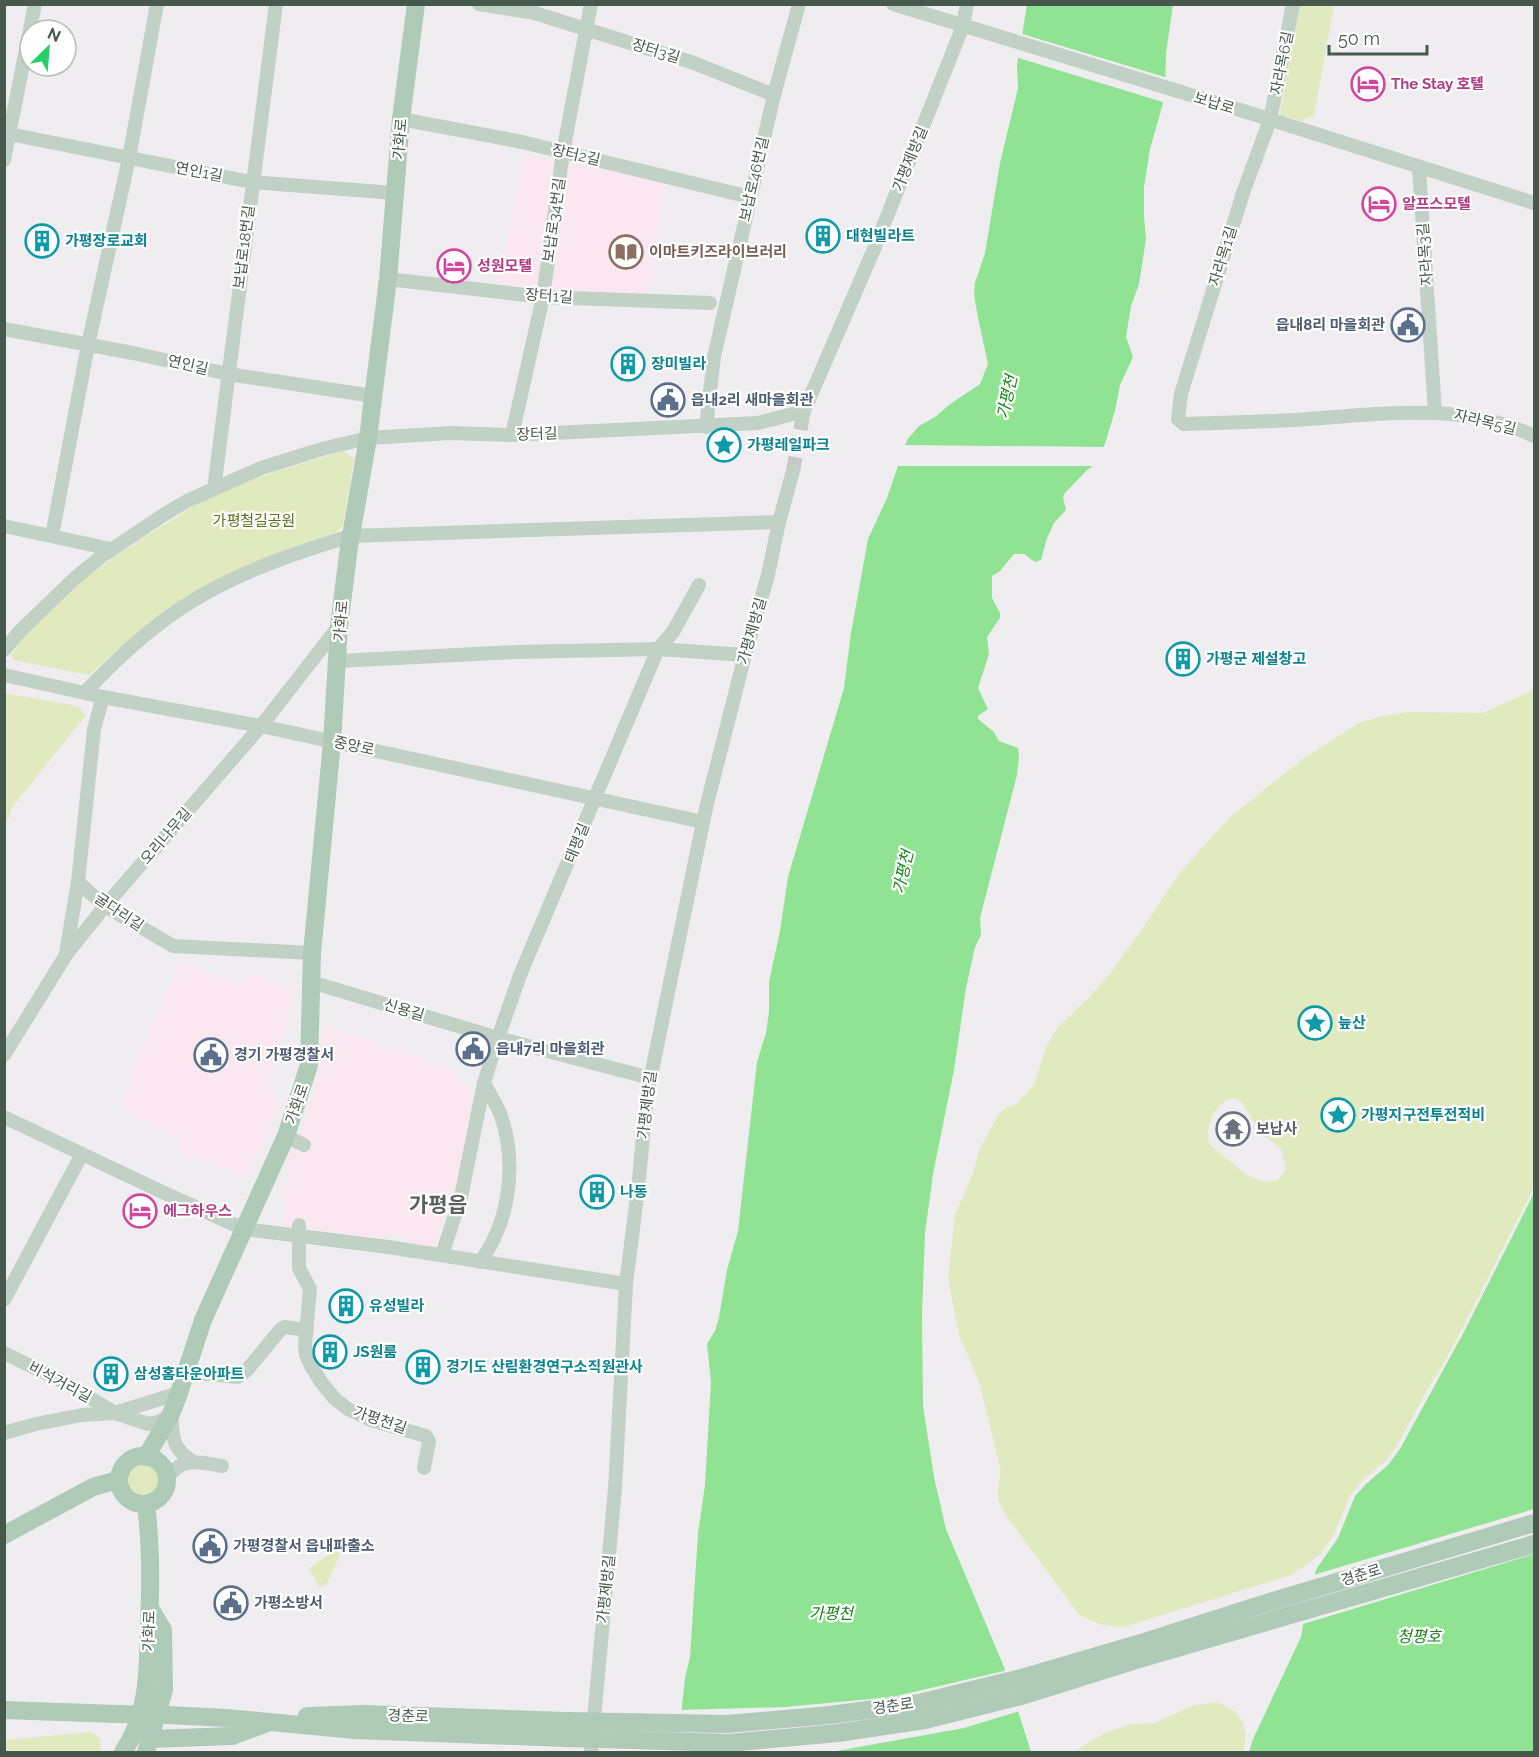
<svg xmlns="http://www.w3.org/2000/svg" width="1539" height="1757" font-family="Raleway,'Noto Sans KR',sans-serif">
<rect width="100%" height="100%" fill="#efedf0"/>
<g fill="#fae7f0">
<polygon points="524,155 665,182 649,295 555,291 499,284"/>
<polygon points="180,962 236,983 255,974 293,991 283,1036 267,1078 278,1108 248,1176 181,1155 176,1137 128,1114 122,1097"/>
<polygon points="325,1025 455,1069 457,1081 472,1089 466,1157 431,1249 387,1232 383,1239 283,1225 288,1157 313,1102"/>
</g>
<g fill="#e1eabf" fill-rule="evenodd">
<polygon points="1299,5 1334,5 1314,115 1301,121 1281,115 1280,113"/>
<polygon points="343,451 354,459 343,525 337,532 294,548 174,605 141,629 89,675 14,660 11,655 21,640 74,586 123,551 192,507 234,486 274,472"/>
<path d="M1534,690v497l-71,140 -22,41 -10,15 -34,63 -12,15 -21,18 -13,15 -18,42 -13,19 -29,20 -167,52c-19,-1 -30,-3 -46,-14l-73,-99 -7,-14v-13l3,-16 -22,-90 -20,-46 -11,-57 7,-63 18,-42 6,-22 19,-36 8,-7 10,-4 18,-19 12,-37 6,-12 9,-12 28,-26 23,-27 35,-49 32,-48 49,-55 42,-34 36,-28 53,-34 24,-7 26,-4 74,1zM1235,1098l7,4 19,31 20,16 5,19 -8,12 -13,2 -17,-6 -39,-32c-4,-18 6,-44 26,-46z"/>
<polygon points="5,693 78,706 86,715 13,806 5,826"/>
<circle cx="143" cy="1479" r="17"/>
<polygon points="335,1551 339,1552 340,1555 326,1585 319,1587 309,1568"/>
<path d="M1214,1702c26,5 37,26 29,50h-170l34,-20 13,-4 12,-4 23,-1 36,-17z"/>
<polygon points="91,1732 100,1739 101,1752 5,1752 5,1740"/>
</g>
<g fill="#90e392">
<polygon points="1027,5 1173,5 1166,53 1165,96 1150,149 1144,187 1144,216 1146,239 1139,284 1131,306 1126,337 1133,357 1120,385 1115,411 1101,456 1096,464 1086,471 1065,493 1063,497 1066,510 1054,523 1047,538 1041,560 1035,562 1024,554 1014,554 1000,571 992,576 992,598 1000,613 1000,618 987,637 989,654 978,688 988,709 978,716 978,719 994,732 999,741 1018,748 1019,756 1017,775 980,918 981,935 975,947 966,988 954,1070 933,1174 925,1233 922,1314 923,1406 934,1477 946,1529 1004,1667 1031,1752 682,1752 682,1706 685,1678 690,1657 698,1534 705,1485 711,1382 707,1344 715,1331 719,1317 727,1270 738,1231 757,1062 766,1033 769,1012 769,982 780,931 788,877 844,688 851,633 868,539 887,498 907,440 919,426 935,417 949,405 980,384 988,364 978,318 974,294 975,283 985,253 1000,163 1018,88 1017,65"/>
<polygon points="1534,1193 1534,1752 1249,1752 1253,1739 1301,1637 1310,1587 1317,1568 1338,1538 1355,1496 1366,1484 1388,1465 1400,1449 1465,1330"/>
</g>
<g fill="#efedf0">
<polygon points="1019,33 1168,78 1166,103 1015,57"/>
<polygon points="902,445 1107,447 1104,457 1099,466 894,466"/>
<polygon points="1534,1509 1534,1554 1300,1625 1310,1576"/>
<polygon points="1008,1670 1020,1711 964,1728 831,1752 679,1752 679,1710 785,1707 892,1697"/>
</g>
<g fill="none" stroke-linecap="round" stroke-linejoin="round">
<polyline stroke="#c5c8c7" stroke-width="14" stroke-dasharray="14 7" stroke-linecap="butt" points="793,471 802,421"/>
<g stroke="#c2d1c6" stroke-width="14">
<polyline points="479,4 535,13 560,21 694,63 774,95"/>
<polyline points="893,4 1253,114 1534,203"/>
<path d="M1293,4l-23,116 -27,73 -62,201 -3,25 6,5c37,-1 74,-2 111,-4 80,-5 163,-20 239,16"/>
<polyline points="401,119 522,142 750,197"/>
<polyline points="4,133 251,182 395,193"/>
<polyline points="4,160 35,4"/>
<polyline points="1419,168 1435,412"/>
<polyline points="388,279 543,297 710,303"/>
<polyline points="4,329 133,353 228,374 373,396"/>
<polyline points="804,411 874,249 963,26 967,4"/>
<polyline points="706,427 714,357 774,95 799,4"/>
<polyline points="512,435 543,297 563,152 591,4"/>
<polyline points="214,489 276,4"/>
<polyline points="4,526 111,549"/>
<polyline points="52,536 88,345 129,158 157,4"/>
<polyline points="4,650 20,631 75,578 102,556 168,512 187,501 261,468 322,449 368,438 451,433 512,435 758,423 804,411 802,421"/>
<polyline points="338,661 517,652 658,649 745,655"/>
<polyline points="4,675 103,697 261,726 703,822"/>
<path d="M85,692c31,-32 63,-63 101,-87 50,-32 108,-52 165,-69l428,-14"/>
<polyline points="103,697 94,729 78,882 105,906 173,946 312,953"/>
<polyline points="66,953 78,882"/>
<polyline points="311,982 498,1038 650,1078"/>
<polyline points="4,1055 66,955 105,906 261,726 339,626"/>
<polyline points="4,1117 158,1190 244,1229 388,1247 626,1284"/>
<polyline points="286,1136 304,1145"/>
<polyline points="299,1225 299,1268 310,1289 305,1345 306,1355 310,1364 321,1382 335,1399 348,1409 371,1420 426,1436 429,1442 424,1468"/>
<polyline points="442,1255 461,1197 484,1083 498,1038 520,975 658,649 673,632 699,585"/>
<path d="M480,1262c30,-40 37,-99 21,-146 -4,-12 -12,-22 -17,-33"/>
<polyline points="4,1300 82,1154"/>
<path d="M4,1353l60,29 51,31 33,11 11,-2 12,-8c2,22 0,34 21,47"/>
<polyline points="187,1372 238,1377 247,1370 281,1329 285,1327 307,1330"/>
<polyline points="4,1433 36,1424 82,1415 115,1413 179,1393"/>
<path d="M167,1478c17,-22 30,-16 55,-12"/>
<polyline points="591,1752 615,1489 626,1284 638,1189 647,1095 706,808 745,655 768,575 779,522 793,471"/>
</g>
<g stroke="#afcab7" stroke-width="18">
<circle cx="143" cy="1480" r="24"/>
<polyline points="146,1457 171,1414 179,1393 203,1320 286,1136 309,1065 312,953 332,742 339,626 349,547 368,438 388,279 401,119 416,4"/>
<polyline points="4,1535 93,1487 118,1480"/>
<polyline points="1138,1644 1250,1608 1534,1523"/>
<polyline points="1146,1657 1534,1544"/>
<polyline points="4,1710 117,1714"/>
<polyline points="167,1715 227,1718 355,1730 566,1738"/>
<polyline points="307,1716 363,1714 566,1721"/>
<polyline points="150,1739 232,1736 265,1724"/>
<path d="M123,1752c26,-38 25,-83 26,-128 2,-40 2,-80 -3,-120"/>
<polyline points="146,1752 164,1690 163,1630 150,1608"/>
</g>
<g stroke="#afcab7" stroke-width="18">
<polyline points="117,1714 167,1715"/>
<polyline points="566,1721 727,1724 830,1715 919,1703 1025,1677 1138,1644"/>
<polyline points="566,1738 729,1743 838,1733 925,1720 1025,1695 1146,1657"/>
</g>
</g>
<defs>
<symbol id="hotel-ring" viewBox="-11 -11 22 22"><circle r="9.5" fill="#fff" stroke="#d1479c" stroke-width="1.5"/><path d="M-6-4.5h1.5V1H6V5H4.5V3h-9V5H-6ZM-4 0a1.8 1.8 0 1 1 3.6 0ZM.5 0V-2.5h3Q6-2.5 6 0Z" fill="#d1479c"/></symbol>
<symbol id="building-ring" viewBox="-11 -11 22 22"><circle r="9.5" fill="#fff" stroke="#0f9aa8" stroke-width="1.5"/><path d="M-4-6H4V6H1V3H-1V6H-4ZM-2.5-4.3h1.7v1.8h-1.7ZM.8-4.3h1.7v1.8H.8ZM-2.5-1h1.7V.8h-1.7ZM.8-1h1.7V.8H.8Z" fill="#0f9aa8"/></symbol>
<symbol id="library-ring" viewBox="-11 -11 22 22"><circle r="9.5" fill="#fff" stroke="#8d6e63" stroke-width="1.5"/><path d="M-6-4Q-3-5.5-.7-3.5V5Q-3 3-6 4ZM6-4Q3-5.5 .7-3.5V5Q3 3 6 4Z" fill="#8d6e63"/></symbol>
<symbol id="civic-ring" viewBox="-11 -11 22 22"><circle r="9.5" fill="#fff" stroke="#5c6f8a" stroke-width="1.5"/><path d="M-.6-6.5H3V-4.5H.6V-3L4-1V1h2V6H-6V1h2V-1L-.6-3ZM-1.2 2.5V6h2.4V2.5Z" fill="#5c6f8a"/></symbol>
<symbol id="sight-ring" viewBox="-11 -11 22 22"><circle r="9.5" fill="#fff" stroke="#0f9aa8" stroke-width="1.5"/><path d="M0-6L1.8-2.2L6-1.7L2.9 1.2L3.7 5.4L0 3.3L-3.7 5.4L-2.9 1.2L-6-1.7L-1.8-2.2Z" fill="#0f9aa8"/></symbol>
<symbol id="temple-ring" viewBox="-11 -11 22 22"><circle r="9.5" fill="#fff" stroke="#6b7280" stroke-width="1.5"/><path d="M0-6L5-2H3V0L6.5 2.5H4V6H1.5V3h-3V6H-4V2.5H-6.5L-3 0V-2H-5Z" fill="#6b7280"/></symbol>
</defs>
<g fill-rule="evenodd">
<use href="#hotel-ring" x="1349" y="65" width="38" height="38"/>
<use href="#hotel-ring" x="1360" y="185" width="38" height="38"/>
<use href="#building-ring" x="804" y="217" width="38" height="38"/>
<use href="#building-ring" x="23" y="222" width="38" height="38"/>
<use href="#library-ring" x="607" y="233" width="38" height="38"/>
<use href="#hotel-ring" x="435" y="247" width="38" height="38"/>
<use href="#civic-ring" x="1389" y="306" width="38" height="38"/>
<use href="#building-ring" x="609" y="345" width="38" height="38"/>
<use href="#civic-ring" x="649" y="381" width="38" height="38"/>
<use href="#sight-ring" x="705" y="426" width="38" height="38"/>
<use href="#building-ring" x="1164" y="640" width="38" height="38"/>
<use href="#sight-ring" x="1296" y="1004" width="38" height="38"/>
<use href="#civic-ring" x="454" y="1030" width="38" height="38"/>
<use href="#civic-ring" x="192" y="1036" width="38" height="38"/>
<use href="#sight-ring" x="1319" y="1096" width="38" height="38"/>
<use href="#temple-ring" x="1214" y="1110" width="38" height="38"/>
<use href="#building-ring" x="578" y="1173" width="38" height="38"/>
<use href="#hotel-ring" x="121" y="1192" width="38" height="38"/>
<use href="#building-ring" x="327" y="1287" width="38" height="38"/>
<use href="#building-ring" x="311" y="1333" width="38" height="38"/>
<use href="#building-ring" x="404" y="1348" width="38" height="38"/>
<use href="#building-ring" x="92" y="1355" width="38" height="38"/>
<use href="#civic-ring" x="191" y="1527" width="38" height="38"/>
<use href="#civic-ring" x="212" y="1584" width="38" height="38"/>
</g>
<g text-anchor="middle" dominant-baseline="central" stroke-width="4.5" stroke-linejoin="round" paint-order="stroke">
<g font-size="15" fill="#47594c" stroke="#fff">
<text transform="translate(656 51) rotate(17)">장터3길</text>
<text transform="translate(1282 63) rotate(-79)">자라목6길</text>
<text transform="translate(1214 103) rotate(17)">보납로</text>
<text transform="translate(400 139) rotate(-85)">가화로</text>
<text transform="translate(576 155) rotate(13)">장터2길</text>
<text transform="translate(910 159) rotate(-68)">가평제방길</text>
<text transform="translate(199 172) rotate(11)">연인1길</text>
<text transform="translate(754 179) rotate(-77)">보납로46번길</text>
<text transform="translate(554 220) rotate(-82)">보납로34번길</text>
<text transform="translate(244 247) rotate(-83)">보납로18번길</text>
<text transform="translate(1425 254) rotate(-94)">자라목3길</text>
<text transform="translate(1223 256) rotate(-73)">자라목1길</text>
<text transform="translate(549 296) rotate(4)">장터1길</text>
<text transform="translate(188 365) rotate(13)">연인길</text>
<text transform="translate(1485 422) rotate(14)">자라목5길</text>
<text transform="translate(537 434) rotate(-2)">장터길</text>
<text transform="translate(341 621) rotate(-85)">가화로</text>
<text transform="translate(752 631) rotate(-74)">가평제방길</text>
<text transform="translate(354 746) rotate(12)">중앙로</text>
<text transform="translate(166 836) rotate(-49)">오리나무길</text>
<text transform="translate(577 843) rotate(-68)">태평길</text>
<text transform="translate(119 912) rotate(34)">굴다리길</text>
<text transform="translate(404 1010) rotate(17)">신용길</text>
<text transform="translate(297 1104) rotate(-71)">가화로</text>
<text transform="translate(647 1105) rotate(-83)">가평제방길</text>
<text transform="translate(60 1382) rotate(28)">비석거리길</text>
<text transform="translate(380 1420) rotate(19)">가평천길</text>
<text transform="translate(1361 1575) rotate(-17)">경춘로</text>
<text transform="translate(606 1589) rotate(-84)">가평제방길</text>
<text transform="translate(149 1631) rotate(-88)">가화로</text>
<text transform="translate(893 1706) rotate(-8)">경춘로</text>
<text transform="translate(408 1716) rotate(2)">경춘로</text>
</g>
<g font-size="15" font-weight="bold" fill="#b23c85" stroke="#fff" text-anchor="start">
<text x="1391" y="84">The Stay 호텔</text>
<text x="1402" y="204">알프스모텔</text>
<text x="477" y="266">성원모텔</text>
<text x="163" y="1211">에그하우스</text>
</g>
<g font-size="15" font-weight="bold" fill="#0d838f" stroke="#fff" text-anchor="start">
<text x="846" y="236">대현빌라트</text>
<text x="65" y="241">가평장로교회</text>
<text x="651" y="364">장미빌라</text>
<text x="747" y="445">가평레일파크</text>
<text x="1206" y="659">가평군 제설창고</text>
<text x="1338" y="1023">늪산</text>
<text x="1361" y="1115">가평지구전투전적비</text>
<text x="620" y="1192">나동</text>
<text x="369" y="1306">유성빌라</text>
<text x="353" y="1352">JS원룸</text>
<text x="446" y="1367">경기도 산림환경연구소직원관사</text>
<text x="134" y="1374">삼성홈타운아파트</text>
</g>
<g font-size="15" font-weight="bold" fill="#785e54" stroke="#fff" text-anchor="start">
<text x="649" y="252">이마트키즈라이브러리</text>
</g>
<g font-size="15" font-weight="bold" fill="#4e5e75" stroke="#fff" text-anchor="start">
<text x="1385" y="325" text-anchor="end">읍내8리 마을회관</text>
<text x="691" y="400">읍내2리 새마을회관</text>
<text x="496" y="1049">읍내7리 마을회관</text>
<text x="234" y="1055">경기 가평경찰서</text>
<text x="233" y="1546">가평경찰서 읍내파출소</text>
<text x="254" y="1603">가평소방서</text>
</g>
<g font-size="15" fill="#58731f" stroke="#fff">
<text x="254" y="521">가평철길공원</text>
</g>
<g font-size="15" font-weight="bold" fill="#5b616d" stroke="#fff" text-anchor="start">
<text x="1256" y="1129">보납사</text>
</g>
<g font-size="16" font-style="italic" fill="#18851a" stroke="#fff">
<text transform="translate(1007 397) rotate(-78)">가평천</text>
<text transform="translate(903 872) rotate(-77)">가평천</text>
<text x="831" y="1613">가평천</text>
<text x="1419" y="1636">청평호</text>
</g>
<g font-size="21" font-weight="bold" fill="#5a615d" stroke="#fff">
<text x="438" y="1204">가평읍</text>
</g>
</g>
<rect width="1539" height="1757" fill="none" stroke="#47594c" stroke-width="12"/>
<g transform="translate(48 48) rotate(25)"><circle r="28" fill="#ffffff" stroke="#b5bdb7" stroke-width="1.5"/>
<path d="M0-4.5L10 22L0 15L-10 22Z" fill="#29ce67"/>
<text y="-9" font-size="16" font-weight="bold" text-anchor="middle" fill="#47594c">N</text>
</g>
<path d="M1329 45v9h98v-9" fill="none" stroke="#47594c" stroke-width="3"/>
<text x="1338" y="45" font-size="18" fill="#47594c" stroke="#ffffff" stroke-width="4.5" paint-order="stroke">50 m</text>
</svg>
